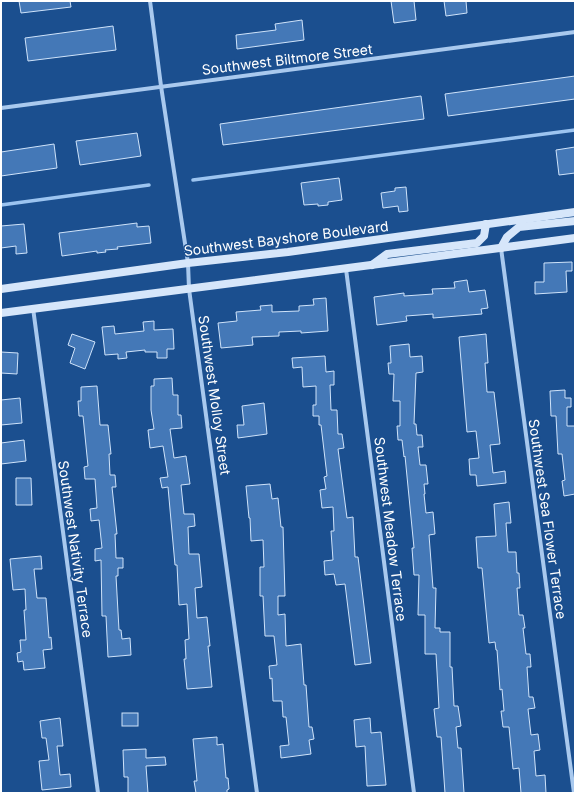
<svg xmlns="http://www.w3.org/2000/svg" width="576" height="794" font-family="Inter,sans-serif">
<rect width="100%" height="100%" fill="#1b4f8f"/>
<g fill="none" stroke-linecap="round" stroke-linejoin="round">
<g stroke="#9cc4f0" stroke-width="3.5">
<polyline points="193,180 575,130"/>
<polyline points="1,205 149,185"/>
</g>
</g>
<g fill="#4478b7" stroke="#cfe3fa">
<polygon points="19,1 70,1 71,7 21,13"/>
<polygon points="391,1 414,1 416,20 394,23"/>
<polygon points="444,1 466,1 467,13 446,16"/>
<polygon points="302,20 304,40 237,49 236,35 276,30 275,24"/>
<polygon points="113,26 116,50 28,61 25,38"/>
<polygon points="575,76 575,99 448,116 445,94"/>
<polygon points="421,96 424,119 223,145 220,124"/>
<polygon points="137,133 141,156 80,165 76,141"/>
<polygon points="54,144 57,168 1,176 1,152"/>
<polygon points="575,147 575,173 559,175 556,150"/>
<polygon points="339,178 342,200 328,202 328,205 318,206 318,204 304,205 301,183"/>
<polygon points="406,187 408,211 399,212 398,206 383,208 381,193 395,191 395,188"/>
<polygon points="137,223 137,227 149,226 151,243 117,247 118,249 105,250 106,252 97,253 97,251 62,256 59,233"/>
<polygon points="24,224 27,253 16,254 16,246 1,248 1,226"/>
<polygon points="572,262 572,271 566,271 567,292 535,294 535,282 544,282 544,263"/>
<polygon points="467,280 469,292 485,290 488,308 481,309 482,314 433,318 433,314 406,316 407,321 377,325 374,297 404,293 404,296 433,294 432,289 455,288 454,282"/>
<polygon points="326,298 328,331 301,333 301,331 279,332 279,336 252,337 253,345 221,348 218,323 237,321 236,312 261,310 260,306 272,305 272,312 299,311 299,306 314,305 313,299"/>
<polygon points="154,321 154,330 173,329 174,349 167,349 167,358 157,358 157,352 145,352 145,350 126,352 127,358 118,359 118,354 105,355 102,327 114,326 115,334 144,331 143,322"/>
<polygon points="72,334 95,342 85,369 70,363 75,348 68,345"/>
<polygon points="486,334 488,363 485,363 487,392 494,392 500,444 490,445 493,473 505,471 506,483 477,486 476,475 470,475 469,459 479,458 476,431 467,432 459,337"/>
<polygon points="409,344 410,357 422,356 423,372 416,373 414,424 416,424 417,435 422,435 423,447 418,447 420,465 426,465 428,484 424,484 425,494 424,494 426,513 433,512 435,534 429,535 433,588 436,588 435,628 440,628 440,632 450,632 450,667 452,667 454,706 458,706 461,726 456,727 458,748 461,748 464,793 445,793 441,737 437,737 434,709 439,708 436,654 425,654 425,615 418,615 419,575 414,575 412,548 414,548 405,456 404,457 402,440 398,440 397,426 400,426 400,401 393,401 394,374 389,374 388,363 391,363 390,346"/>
<polygon points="1,352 18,353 17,374 1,373"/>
<polygon points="325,356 326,372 334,371 334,385 330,385 331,410 337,410 338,434 342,434 344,448 338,449 347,518 353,517 355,557 358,557 371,663 355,665 345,584 336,585 334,574 325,575 324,561 333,560 331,531 334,531 333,507 322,508 320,490 326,489 324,477 327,476 321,425 319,425 319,416 313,416 313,405 316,405 316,386 303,387 302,367 293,368 292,358"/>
<polygon points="172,378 173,395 178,395 178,415 181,415 182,428 170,429 174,458 186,456 190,484 181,485 184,514 194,514 195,526 188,527 189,554 199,554 202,587 195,588 197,618 207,617 210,646 208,646 212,687 187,689 184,659 186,659 185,640 189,639 187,604 179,605 177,565 175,565 168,487 162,488 160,478 168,477 163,446 150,448 148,430 154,429 151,410 151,386 154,386 154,379"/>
<polygon points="97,386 100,425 108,425 111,454 109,454 110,475 115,475 116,487 112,487 117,534 115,534 116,558 123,558 123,568 118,568 118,576 116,576 119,630 121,630 122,639 130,638 131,655 108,657 106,616 102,616 101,560 95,561 95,549 102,548 99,520 91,521 90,509 97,508 95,479 85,479 84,467 88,466 83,416 79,416 78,401 81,401 81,387"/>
<polygon points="565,390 565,398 571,398 571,407 567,407 567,426 575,426 575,494 564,496 562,481 565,480 562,454 558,454 556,416 551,416 550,391"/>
<polygon points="20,398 22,423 1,425 1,400"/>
<polygon points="264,403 267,434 238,438 237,425 244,425 242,406"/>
<polygon points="24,440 26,461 1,464 1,443"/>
<polygon points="16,478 31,478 32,505 16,505"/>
<polygon points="270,484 272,499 278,498 281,527 283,527 285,596 278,596 278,615 285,614 286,646 301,644 304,685 306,685 309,727 312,727 314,739 309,740 311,754 281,758 280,746 289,745 286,717 283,717 282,701 273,701 272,678 270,679 269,666 277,665 274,636 265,636 263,596 260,596 260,567 264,567 263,540 251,541 250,518 249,518 246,486"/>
<polygon points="509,502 511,523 506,523 508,552 516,552 517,573 519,573 520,588 517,588 519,615 523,615 525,628 523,628 526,654 530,654 531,667 527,667 529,697 533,697 535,708 528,709 531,735 538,734 540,750 534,751 536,776 545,775 546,793 521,793 519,768 513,769 509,727 503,727 501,711 504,711 502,689 500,690 497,650 496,650 495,642 489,643 482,568 478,568 476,537 496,536 494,504"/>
<polygon points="41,556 42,569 34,569 37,598 46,598 49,638 51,637 52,649 43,650 45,668 24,670 23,661 18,662 17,653 21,652 20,640 26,640 24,610 26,610 25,589 13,590 10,559"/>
<rect x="122" y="713" width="16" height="13"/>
<polygon points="60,718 63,746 57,746 60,775 70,774 71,787 42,790 39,761 49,760 46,738 42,738 40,721"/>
<polygon points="370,718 371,733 381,732 386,785 367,786 365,746 356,747 354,720"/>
<polygon points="217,737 217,745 223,744 226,778 228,778 229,789 227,790 227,793 196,793 194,781 197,781 193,739"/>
<polygon points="146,749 146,758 165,757 166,765 146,766 148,793 128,793 128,777 124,777 123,750"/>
</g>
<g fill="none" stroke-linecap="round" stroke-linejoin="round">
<g stroke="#a9c9ee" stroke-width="4">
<polyline points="150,1 161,86 188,263 189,289 257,793"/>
<polyline points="1,108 575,32"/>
<polyline points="501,248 574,793"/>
<polyline points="346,269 414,793"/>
<polyline points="33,308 98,793"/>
</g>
<g stroke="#d6e6fa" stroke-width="8">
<polyline points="501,248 507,237 519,227 575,221"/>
<polyline points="372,265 387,254 477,243 484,236 486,224"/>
<polyline points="1,289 188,263 288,252 575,212"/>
<polyline points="1,313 371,265 575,238"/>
</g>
</g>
<g text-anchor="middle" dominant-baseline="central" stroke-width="3" stroke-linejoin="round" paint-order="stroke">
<g font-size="14" fill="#fff" stroke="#1b4f8f">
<text transform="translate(287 59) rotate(-7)">Southwest Biltmore Street</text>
<text transform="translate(286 238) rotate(-7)">Southwest Bayshore Boulevard</text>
<text transform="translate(215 395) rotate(82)">Southwest Molloy Street</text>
<text transform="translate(548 519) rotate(82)">Southwest Sea Flower Terrace</text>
<text transform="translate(391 529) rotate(83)">Southwest Meadow Terrace</text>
<text transform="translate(76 549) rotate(82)">Southwest Nativity Terrace</text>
</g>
</g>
<rect width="576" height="794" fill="none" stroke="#ffffff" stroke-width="4"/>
</svg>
